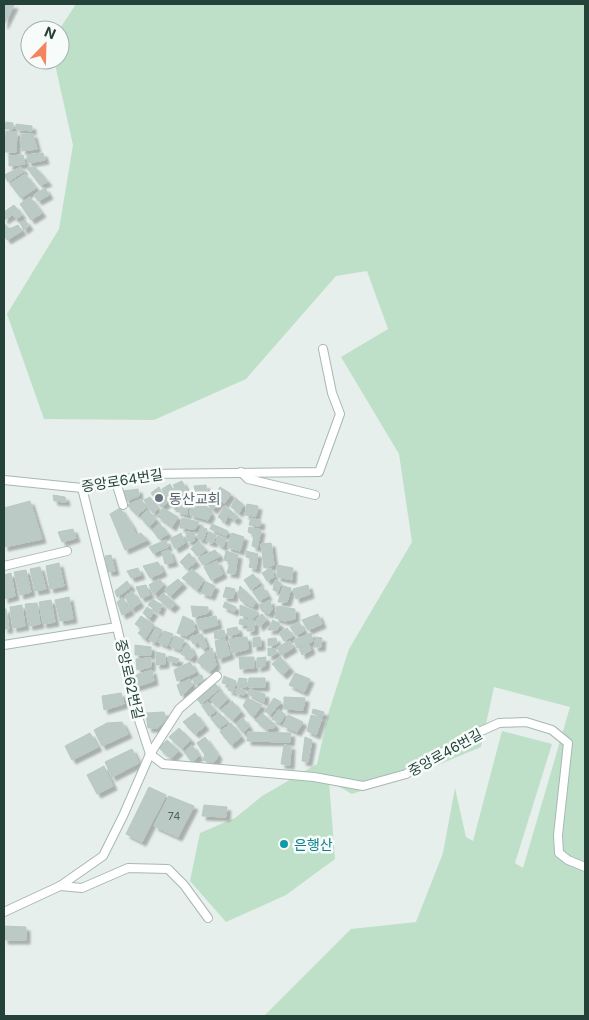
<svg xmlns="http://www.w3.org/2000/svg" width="589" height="1020" font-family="Inter,'Noto Sans KR',sans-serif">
<defs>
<filter id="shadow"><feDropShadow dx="4" dy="4" stdDeviation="1" flood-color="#0004"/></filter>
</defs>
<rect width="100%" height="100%" fill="#e6efeb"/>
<polygon fill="#bfe0c8" points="76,4 585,4 585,1016 264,1016 351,929 416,922 443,853 455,788 466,837 473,841 502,731 552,744 515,863 523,868 570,707 494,687 481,747 438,765 352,794 329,781 335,859 286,895 226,922 190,881 200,833 235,818 262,796 317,764 329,711 349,649 412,542 399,454 341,357 388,329 367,271 336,276 246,379 154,420 44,419 7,314 59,229 73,145 54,60 60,60 59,30"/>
<g fill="#bbcac4" stroke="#b8c9c2" filter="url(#shadow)">
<polygon points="4,4 14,5 4,25"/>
<polygon points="6,122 13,123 13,129 5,129"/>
<polygon points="16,124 32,126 32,131 16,129"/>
<polygon points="6,131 17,132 16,152 5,152"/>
<polygon points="21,134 33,134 37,149 22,151"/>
<polygon points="43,153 45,160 28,163 27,155"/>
<polygon points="23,155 25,164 9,166 9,156"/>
<polygon points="21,167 24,171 8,182 4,175"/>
<polygon points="35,167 48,182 40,185 27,168"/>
<polygon points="25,174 36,188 21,198 10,184"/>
<polygon points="45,188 49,195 38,201 34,195"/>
<polygon points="30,197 42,213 31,220 20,204"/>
<polygon points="14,205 22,215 16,219 12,215 4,220 4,212"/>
<polygon points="25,220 29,226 24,230 20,223"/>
<polygon points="4,223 9,229 18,225 22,231 7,240 4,235"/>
<polygon points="182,481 189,495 181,499 173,485"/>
<polygon points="170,484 179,501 173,508 162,489"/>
<polygon points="206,485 207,493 196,495 194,486"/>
<polygon points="159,487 167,503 161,507 151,493"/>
<polygon points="220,487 231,494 224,504 221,501 213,510 207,504"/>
<polygon points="138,489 139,496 126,501 123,491"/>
<polygon points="53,495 65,497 66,502 54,501"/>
<polygon points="150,497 158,509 153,513 144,500"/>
<polygon points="236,498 243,505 239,513 231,507"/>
<polygon points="141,499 146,508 137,515 127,505"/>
<polygon points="30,501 42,539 4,547 4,508"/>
<polygon points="183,502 188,503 187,515 176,511"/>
<polygon points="191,502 205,504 211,514 208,520 190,515"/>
<polygon points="247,504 258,506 256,516 245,515"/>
<polygon points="225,506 238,517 235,521 228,516 225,522 218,517"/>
<polygon points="120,508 131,524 136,535 141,533 147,540 125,550 110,514"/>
<polygon points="163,508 178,517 172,527 157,516"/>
<polygon points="148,510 156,520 149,527 140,517"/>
<polygon points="182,518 199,522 195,529 180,528"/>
<polygon points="251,518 261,521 260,526 249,525"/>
<polygon points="159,523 168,534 159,539 152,530"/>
<polygon points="212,524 228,531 226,536 210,529"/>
<polygon points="201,527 207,529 203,540 197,538"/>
<polygon points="249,527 261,530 257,548 252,546 254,535 248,532"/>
<polygon points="73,529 76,538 62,542 58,532"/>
<polygon points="186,532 195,533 194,541 187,541"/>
<polygon points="209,532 216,535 213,543 206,541"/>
<polygon points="181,533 185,543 175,549 170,539"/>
<polygon points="232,533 244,537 240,551 227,547"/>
<polygon points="218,536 226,539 223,547 216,543"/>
<polygon points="166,540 168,547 153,553 149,547"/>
<polygon points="198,541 206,550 198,556 191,549"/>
<polygon points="271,543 274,565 264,568 261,544"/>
<polygon points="169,550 174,562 165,564 162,552"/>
<polygon points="215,550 220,556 203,565 198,558"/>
<polygon points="226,551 238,555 235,574 227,573 230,562 224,560"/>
<polygon points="246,551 258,554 256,569 249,567 251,558 246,557"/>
<polygon points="189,553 196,562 187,569 180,562"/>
<polygon points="111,555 115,571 108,572 105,556"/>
<polygon points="217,561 223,574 211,580 204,567"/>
<polygon points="158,562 163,572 150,578 143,566"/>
<polygon points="59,563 64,586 50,589 46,566"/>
<polygon points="277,565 293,568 292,580 277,577"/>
<polygon points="40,567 46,589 35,591 30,569"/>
<polygon points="138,568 141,575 131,578 127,571"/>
<polygon points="271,568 274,577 267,581 262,573"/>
<polygon points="192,569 204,580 197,590 182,578"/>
<polygon points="26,570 31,592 20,595 14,572"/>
<polygon points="11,573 15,596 4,599 4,575"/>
<polygon points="253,574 260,583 251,590 244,580"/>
<polygon points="159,579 164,585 154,595 149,585"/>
<polygon points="178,579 183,584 170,596 164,590"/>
<polygon points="275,580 281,583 278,592 273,590"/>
<polygon points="127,581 131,587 117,597 115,591"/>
<polygon points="206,582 215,586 211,596 201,593"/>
<polygon points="146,585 150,595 141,598 136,587"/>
<polygon points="308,585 310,594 296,599 293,589"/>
<polygon points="240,586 256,602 253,607 241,601 238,595"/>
<polygon points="262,586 268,596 259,601 253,592"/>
<polygon points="283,586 291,588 287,602 278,602"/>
<polygon points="226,587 235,589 233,598 223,597"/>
<polygon points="132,591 140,603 131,609 125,596"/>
<polygon points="163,593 176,604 171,609 158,599"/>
<polygon points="69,597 73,619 60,621 55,600"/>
<polygon points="123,598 130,611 122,615 117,602"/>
<polygon points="152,599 162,605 159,612 148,605"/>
<polygon points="51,600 55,622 43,624 39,602"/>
<polygon points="270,600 272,609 269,614 262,611 259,605"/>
<polygon points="225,602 236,607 234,612 223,607"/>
<polygon points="37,603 40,624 29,626 25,604"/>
<polygon points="22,605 25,626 13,628 10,607"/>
<polygon points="240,605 259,613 253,619 240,615"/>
<polygon points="191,606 208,607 208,613 193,617"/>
<polygon points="277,606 295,609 295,619 285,621 275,618"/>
<polygon points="147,607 154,612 149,619 143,613"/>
<polygon points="4,609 6,609 9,629 4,629"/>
<polygon points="262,614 267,620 259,627 256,619"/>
<polygon points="318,614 322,624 308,630 302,620"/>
<polygon points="141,616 154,625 145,639 138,633 142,629 135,624"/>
<polygon points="183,616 193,621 195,630 186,636 177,633"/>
<polygon points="216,616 218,625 200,630 196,620"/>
<polygon points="240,619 255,621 254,631 247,631 248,625 239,624"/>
<polygon points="273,620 280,624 277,630 268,630"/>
<polygon points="299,622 304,631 296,635 290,627"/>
<polygon points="156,627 162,630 155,643 149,640"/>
<polygon points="237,627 239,633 228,636 227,629"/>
<polygon points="287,628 293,636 284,641 279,633"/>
<polygon points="224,630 225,637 215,639 214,632"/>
<polygon points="164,631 173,634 167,646 158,642"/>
<polygon points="311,633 313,641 297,648 294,640"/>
<polygon points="202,634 207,647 202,649 198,642 193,644 190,637"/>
<polygon points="175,636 184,640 180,650 170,646"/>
<polygon points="247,637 248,649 232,653 229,639"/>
<polygon points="260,637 261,646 253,647 253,638"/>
<polygon points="316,637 322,638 321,647 314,647"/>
<polygon points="276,638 277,644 268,646 268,639"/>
<polygon points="225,639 230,655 218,659 215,641"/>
<polygon points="290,641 293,648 281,655 277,647"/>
<polygon points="309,644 311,650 302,655 300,649"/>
<polygon points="135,645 151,647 151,655 135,655"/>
<polygon points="189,645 194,655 191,659 181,654 184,647"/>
<polygon points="212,648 216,665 210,672 197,662 201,656"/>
<polygon points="268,648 276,649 276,654 268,656"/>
<polygon points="156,652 165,654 165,664 156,665"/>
<polygon points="169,656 179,659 177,663 168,661"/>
<polygon points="239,657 254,657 254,668 240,669"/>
<polygon points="266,657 265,666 257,668 257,658"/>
<polygon points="280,657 290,668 283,675 272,664"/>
<polygon points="151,658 151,667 137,670 136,659"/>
<polygon points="190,662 196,672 177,681 174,670"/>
<polygon points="152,670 154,681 135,687 132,676"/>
<polygon points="295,673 310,679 304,692 289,685"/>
<polygon points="202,675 203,680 195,685 193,679"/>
<polygon points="224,676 236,681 233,692 228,690 230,685 222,683"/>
<polygon points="239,678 247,679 246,687 237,686"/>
<polygon points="249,678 265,678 265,687 248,687"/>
<polygon points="190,679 192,686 181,696 177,685"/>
<polygon points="214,682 219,689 201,704 197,699"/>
<polygon points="237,688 245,690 244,695 235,693"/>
<polygon points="220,690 228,699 219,708 210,700"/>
<polygon points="249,690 265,694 264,702 248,694"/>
<polygon points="121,693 124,704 104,710 102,696"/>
<polygon points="284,697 305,698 303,710 284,709"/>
<polygon points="247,698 262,705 253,717 243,706"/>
<polygon points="274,698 281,702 270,715 265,711"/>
<polygon points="232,701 241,712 232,720 221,710"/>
<polygon points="208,702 216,711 209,716 202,706"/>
<polygon points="279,709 285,715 280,723 272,719"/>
<polygon points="313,709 324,712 322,717 312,713"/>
<polygon points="164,712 166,719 158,728 148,728 146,713"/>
<polygon points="195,713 205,726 195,734 183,722"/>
<polygon points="219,713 228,722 219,728 211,719"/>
<polygon points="262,713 275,725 274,728 265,729 255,720"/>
<polygon points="288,715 303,722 297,732 283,726"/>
<polygon points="311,715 322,718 316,735 307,731"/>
<polygon points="243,718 249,727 243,733 236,724"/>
<polygon points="122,722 128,734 102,746 94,730 107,723"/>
<polygon points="231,723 241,737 231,745 220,732"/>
<polygon points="179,728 191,740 182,749 169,737"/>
<polygon points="248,732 291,733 290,742 247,741"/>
<polygon points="90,733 98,747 72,760 65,746"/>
<polygon points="205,737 218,755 216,760 212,763 203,760 205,755 197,743"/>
<polygon points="305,737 312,740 308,762 302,761"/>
<polygon points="167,740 179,751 171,759 159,748"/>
<polygon points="192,745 199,756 192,762 184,752"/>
<polygon points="284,745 291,746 290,765 281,764"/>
<polygon points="132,749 139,763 112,777 105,762"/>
<polygon points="104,766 113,786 97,794 87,775"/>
<polygon points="149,787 166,795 142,842 126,834"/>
<polygon points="169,796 194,806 178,837 154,826"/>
<polygon points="204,805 227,807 226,817 202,816"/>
<polygon points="4,926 26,927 26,940 4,940"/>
</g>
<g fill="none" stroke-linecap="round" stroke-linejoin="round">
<defs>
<g id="street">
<polyline points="241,472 248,479 315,495"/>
<polyline points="4,480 82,488 116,482 146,474 319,472 340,414 332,393 323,349"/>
<polyline points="116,482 123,505"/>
<polyline points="82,488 117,627"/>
<polyline points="4,566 67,551"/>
<polyline points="4,645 117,627 139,720 150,754 163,764 314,777 363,786 406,774 470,736 499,723 526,722 552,730 568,743 558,835 559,853 568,860 585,867"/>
<polyline points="60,886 82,888 128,868 168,869 184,885 208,918"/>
<polyline points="4,912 60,886 103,856 123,816 150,754 179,709 217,676"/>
</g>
</defs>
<use href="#street" stroke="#a8b8b2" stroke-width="10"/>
<use href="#street" stroke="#fff" stroke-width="8"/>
</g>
<circle fill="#6b7280" stroke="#f7fbf9" stroke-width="2" cx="159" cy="498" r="5"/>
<circle fill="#0f9aa8" stroke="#f7fbf9" stroke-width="2" cx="284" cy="844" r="5"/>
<g text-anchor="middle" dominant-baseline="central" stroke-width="5" stroke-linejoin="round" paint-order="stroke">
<g font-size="11" fill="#4a645c">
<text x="174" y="816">74</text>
</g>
<g font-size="14" fill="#24423a" stroke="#f7fbf9">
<text transform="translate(122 480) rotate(-9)">중앙로64번길</text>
<text transform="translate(130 679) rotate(77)">중앙로62번길</text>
<text transform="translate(445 752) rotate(-29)">중앙로46번길</text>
</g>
<g font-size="14" fill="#5b616d" stroke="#f7fbf9" text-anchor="start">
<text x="169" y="498">동산교회</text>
</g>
<g font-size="14" fill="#0d838f" stroke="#f7fbf9" text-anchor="start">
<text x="294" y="844">은행산</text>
</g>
</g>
<rect width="589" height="1020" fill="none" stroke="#24423a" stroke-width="10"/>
<g transform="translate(45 45) rotate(23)"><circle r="24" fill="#f7fbf9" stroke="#a3b1ad"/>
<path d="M0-4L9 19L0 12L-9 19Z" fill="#f4845f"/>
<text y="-8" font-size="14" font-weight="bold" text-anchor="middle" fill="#24423a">N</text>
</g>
</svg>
